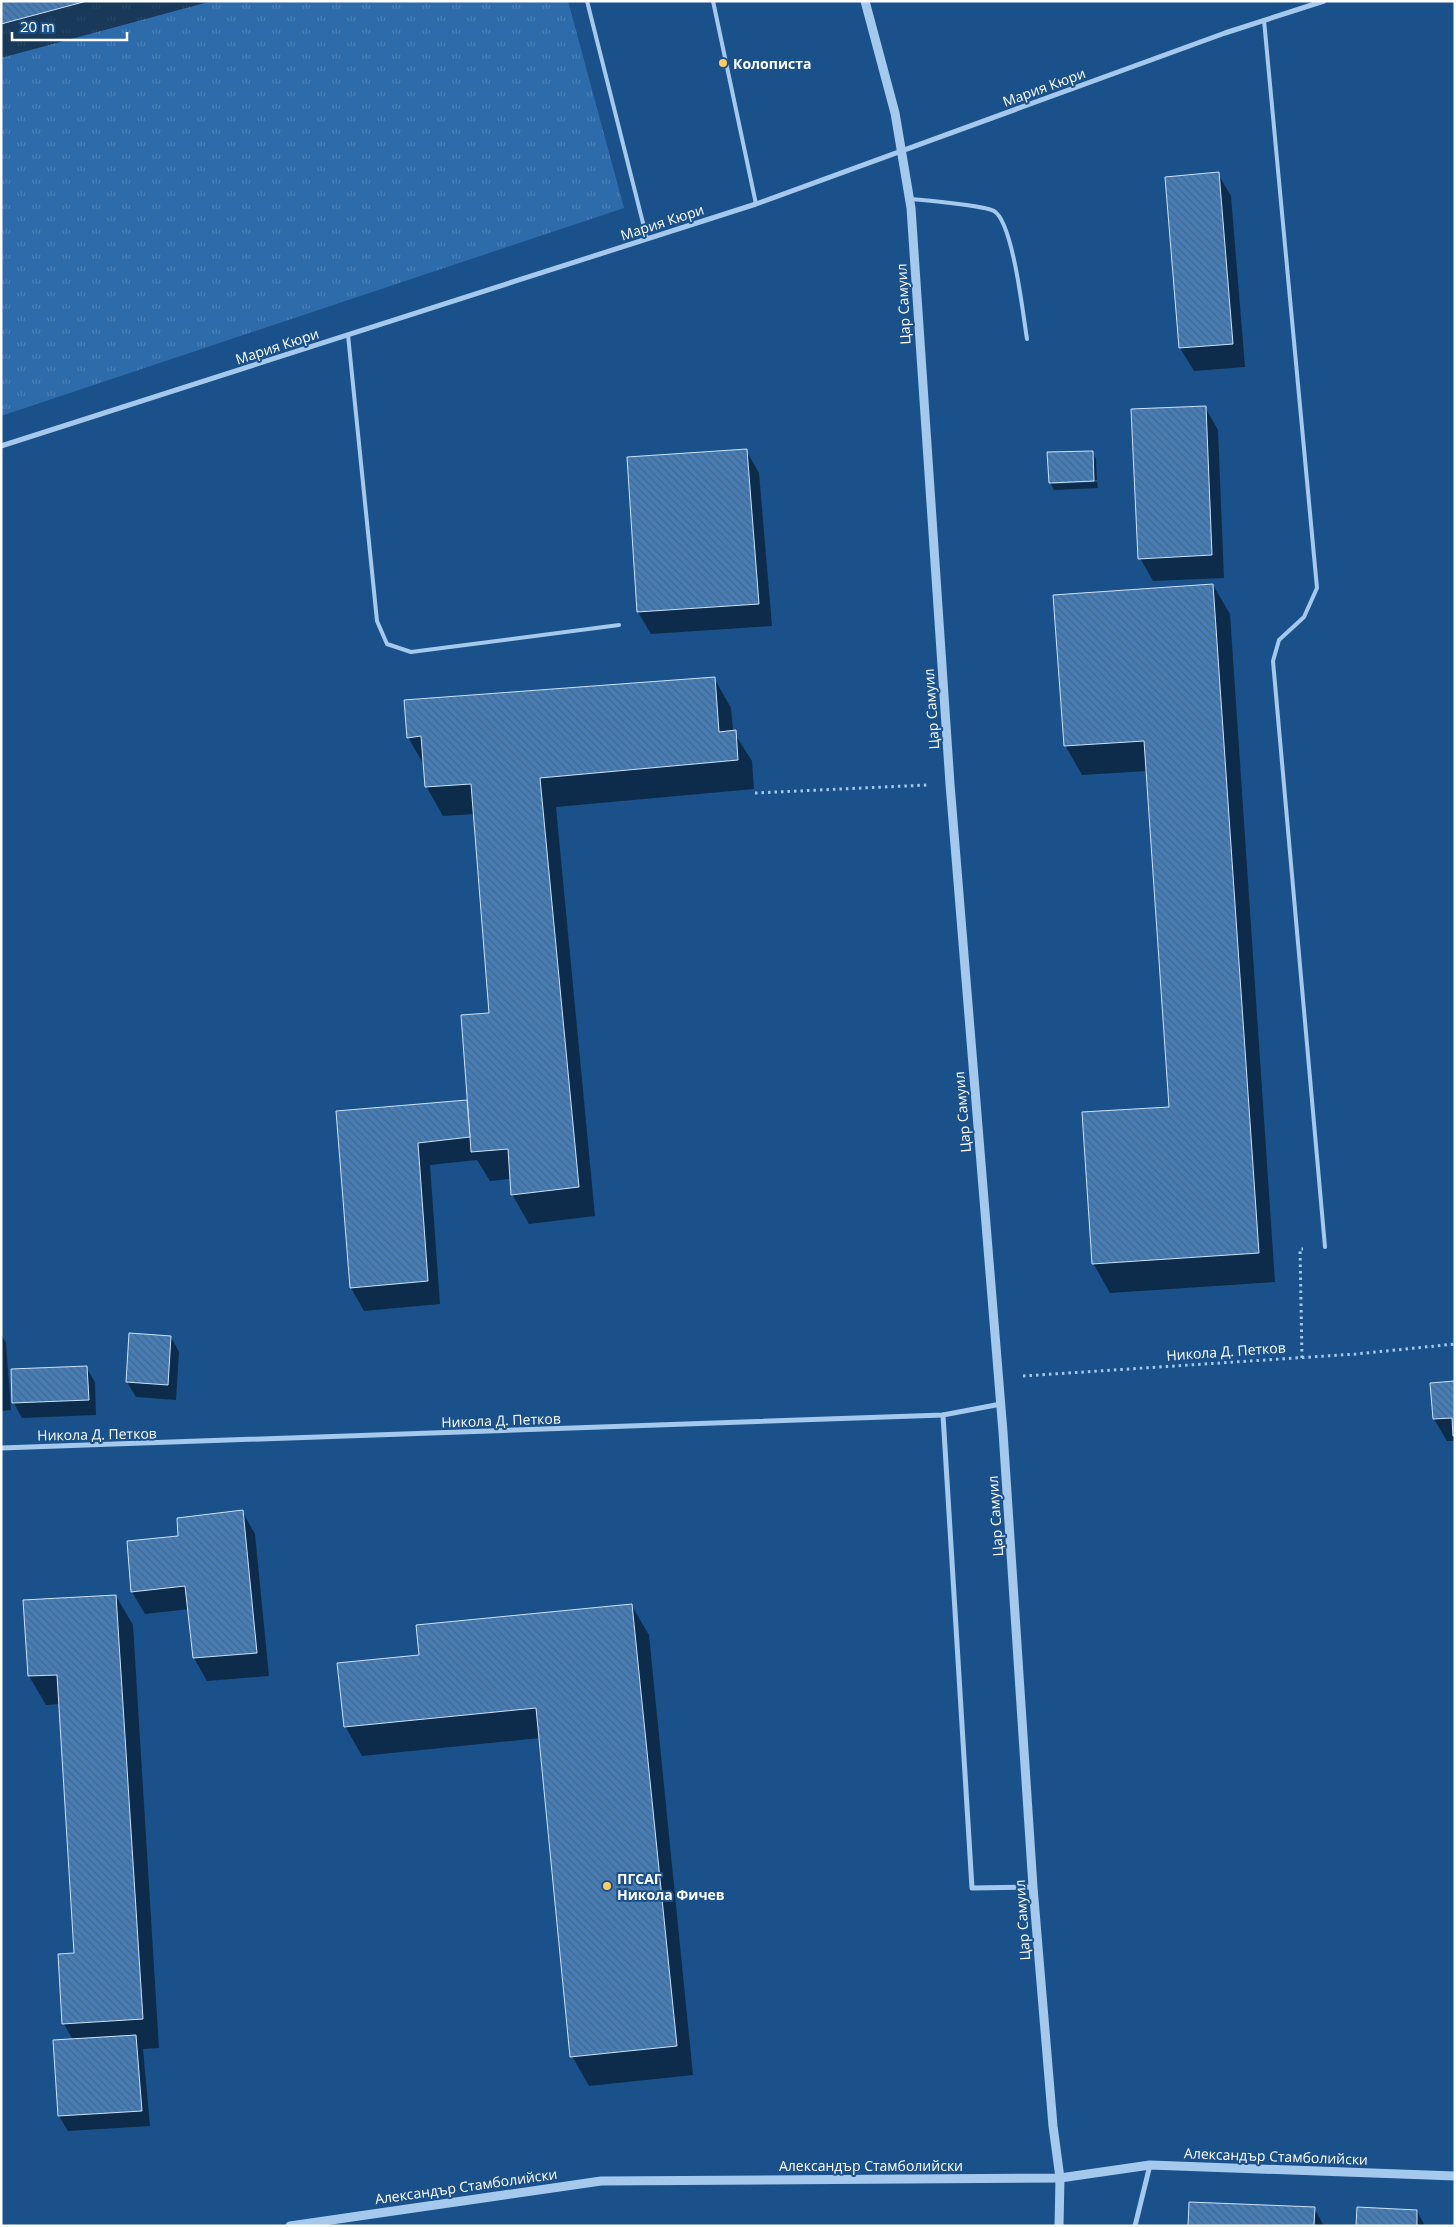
<svg xmlns="http://www.w3.org/2000/svg" width="1456" height="2227" font-family="'Open Sans',sans-serif">
<defs>
<pattern id="park-tufts" width="24" height="20" patternUnits="userSpaceOnUse" patternTransform="scale(1.25)"><rect width="24" height="20" fill="#2d6baa"/><path d="M3 7l-1-3M5 7V3M7 7l1-3M15 17l-1-3M17 17v-4M19 17l1-3" fill="none" stroke="#4c81b7"/></pattern>
<pattern id="building-back-hatch" width="6" height="6" patternUnits="userSpaceOnUse" patternTransform="scale(1.25)"><rect width="6" height="6" fill="#477db6"/><path d="M-1 5l2 2M0 0l6 6M5-1l2 2" fill="none" stroke="#496786"/></pattern>
</defs>
<rect width="100%" height="100%" fill="#1a518b"/>
<polygon fill="url(#park-tufts)" points="1,1 568,1 624,208 1,416"/>
<g fill="#0007">
<polygon points="1,1 212,1 1,58"/>
<polygon points="1218,174 1231,196 1245,367 1194,371 1180,348 1166,178"/>
<polygon points="1205,407 1218,430 1224,578 1153,581 1140,558"/>
<polygon points="746,450 759,473 772,626 651,634 638,612"/>
<polygon points="1092,452 1096,459 1097,480 1052,481 1052,484 1097,482 1098,488 1054,490 1050,482"/>
<polygon points="1213,585 1230,614 1275,1282 1110,1293 1093,1263 1170,1108 1147,771 1082,775 1065,745"/>
<polygon points="714,678 731,708 733,731 752,761 754,789 556,807 595,1216 529,1224 512,1194 511,1179 490,1181 477,1160 430,1165 440,1304 364,1311 351,1288 337,1112 469,1102 490,1014 475,814 443,816 426,786 425,767 408,737"/>
<polygon points="1,1334 6,1343 11,1410 1,1411"/>
<polygon points="130,1335 171,1337 179,1352 176,1400 136,1397 127,1382"/>
<polygon points="86,1367 95,1382 96,1415 22,1418 14,1403 12,1370"/>
<polygon points="1455,1382 1455,1441 1447,1441 1434,1419"/>
<polygon points="242,1511 255,1534 269,1676 207,1681 194,1658 189,1609 145,1614 132,1592 179,1538"/>
<polygon points="116,1596 133,1625 159,2048 143,2049 150,2126 68,2131 59,2116 73,2040 64,2024 60,1955 76,1955 60,1704 46,1705 29,1676"/>
<polygon points="632,1606 649,1635 693,2075 589,2086 572,2056 540,1738 362,1756 345,1726 421,1656"/>
<polygon points="1314,2208 1324,2226 1189,2226"/>
<polygon points="1417,2211 1425,2226 1357,2226"/>
</g>
<g fill="url(#building-back-hatch)" stroke="#cbe2fa">
<polygon points="1,1 87,1 1,24"/>
<polygon points="1219,172 1233,344 1179,348 1165,177"/>
<polygon points="1206,406 1212,555 1138,559 1131,409"/>
<polygon points="747,449 759,604 637,612 627,457"/>
<polygon points="1093,451 1094,481 1049,483 1047,452"/>
<polygon points="1213,584 1259,1253 1092,1264 1082,1112 1169,1107 1144,741 1064,746 1053,595"/>
<polygon points="715,677 719,732 736,730 738,760 540,778 579,1187 511,1195 508,1149 471,1152 470,1137 461,1015 489,1013 471,784 425,787 421,736 407,738 404,700"/>
<polygon points="467,1100 470,1137 418,1143 428,1281 350,1288 336,1111"/>
<polygon points="129,1333 171,1336 168,1385 126,1382"/>
<polygon points="87,1366 89,1400 12,1403 11,1369"/>
<polygon points="1455,1381 1455,1436 1453,1436 1452,1418 1433,1419 1430,1383"/>
<polygon points="243,1510 257,1653 193,1658 185,1586 131,1592 127,1541 178,1536 177,1518"/>
<polygon points="116,1595 143,2019 62,2024 58,1954 74,1953 57,1675 28,1676 23,1600"/>
<polygon points="632,1604 677,2046 570,2057 536,1708 344,1727 337,1663 419,1655 416,1625"/>
<polygon points="136,2035 142,2111 58,2116 53,2040"/>
<polygon points="1189,2202 1315,2207 1314,2226 1188,2226"/>
<polygon points="1357,2207 1417,2210 1417,2226 1356,2226"/>
</g>
<g fill="none" stroke-linecap="round" stroke-linejoin="round">
<g stroke="#a5c9ed" stroke-width="3" stroke-dasharray="2.5 4" stroke-linecap="butt">
<polyline points="755,793 927,785"/>
<polyline points="1302,1358 1300,1249 1303,1249"/>
<polyline points="1023,1376 1356,1354 1455,1344"/>
</g>
<g stroke="#a5c9ed" stroke-width="4">
<polyline points="587,1 647,239"/>
<polyline points="713,1 756,204"/>
<polyline points="1264,20 1317,588 1304,617 1279,640 1273,661 1325,1247"/>
<path d="M910,199c14,1 76,7 84,12 19,11 29,104 33,128"/>
<polyline points="348,335 377,621 387,644 411,652 619,625"/>
</g>
<g stroke="#a5c9ed" stroke-width="5">
<polyline points="1,446 756,204 1225,33 1324,1"/>
<polyline points="943,1415 972,1888 1033,1887"/>
<polyline points="1,1448 943,1415 1001,1404"/>
<polyline points="1135,2226 1150,2165"/>
</g>
<g stroke="#a5c9ed" stroke-width="9">
<polyline points="865,1 895,113 911,208 950,784 1003,1432 1033,1887 1053,2126 1060,2178 1059,2226"/>
<polyline points="290,2226 601,2181 1060,2178 1150,2165 1455,2176"/>
</g>
</g>
<g fill="#ffca61" stroke="#1a518b" stroke-width="2">
<circle cx="723" cy="63" r="5"/>
<circle cx="607" cy="1886" r="5"/>
</g>
<g text-anchor="middle" dominant-baseline="central" stroke-width="4" stroke-linejoin="round" paint-order="stroke">
<g font-size="14" font-weight="bold" fill="#fff" stroke="#1a518b" text-anchor="start">
<text x="733" y="63">Колописта</text>
<text x="617" y="1878">ПГСАГ<tspan x="617" dy="16">Никола Фичев</tspan></text>
</g>
<g font-size="14" fill="#fff" stroke="#1a518b">
<text transform="translate(1044 87) rotate(-20)">Мария Кюри</text>
<text transform="translate(662 222) rotate(-18)">Мария Кюри</text>
<text transform="translate(903 304) rotate(-93)">Цар Самуил</text>
<text transform="translate(277 346) rotate(-18)">Мария Кюри</text>
<text transform="translate(931 709) rotate(-94)">Цар Самуил</text>
<text transform="translate(962 1112) rotate(-95)">Цар Самуил</text>
<text transform="translate(1226 1351) rotate(-4)">Никола Д. Петков</text>
<text transform="translate(501 1420) rotate(-2)">Никола Д. Петков</text>
<text transform="translate(97 1434) rotate(-1)">Никола Д. Петков</text>
<text transform="translate(995 1516) rotate(-94)">Цар Самуил</text>
<text transform="translate(1022 1920) rotate(-94)">Цар Самуил</text>
<text transform="translate(1276 2156) rotate(2)">Александър Стамболийски</text>
<text x="871" y="2165">Александър Стамболийски</text>
<text transform="translate(466 2186) rotate(-8)">Александър Стамболийски</text>
</g>
</g>
<rect width="1456" height="2227" fill="none" stroke="#ffffff" stroke-width="5"/>
<path d="M12 32v8h115v-8" fill="none" stroke="#ffffff" stroke-width="2.5"/>
<text x="20" y="32" font-size="15" fill="#ffffff" stroke="#1a518b" stroke-width="4" paint-order="stroke">20 m</text>
</svg>
